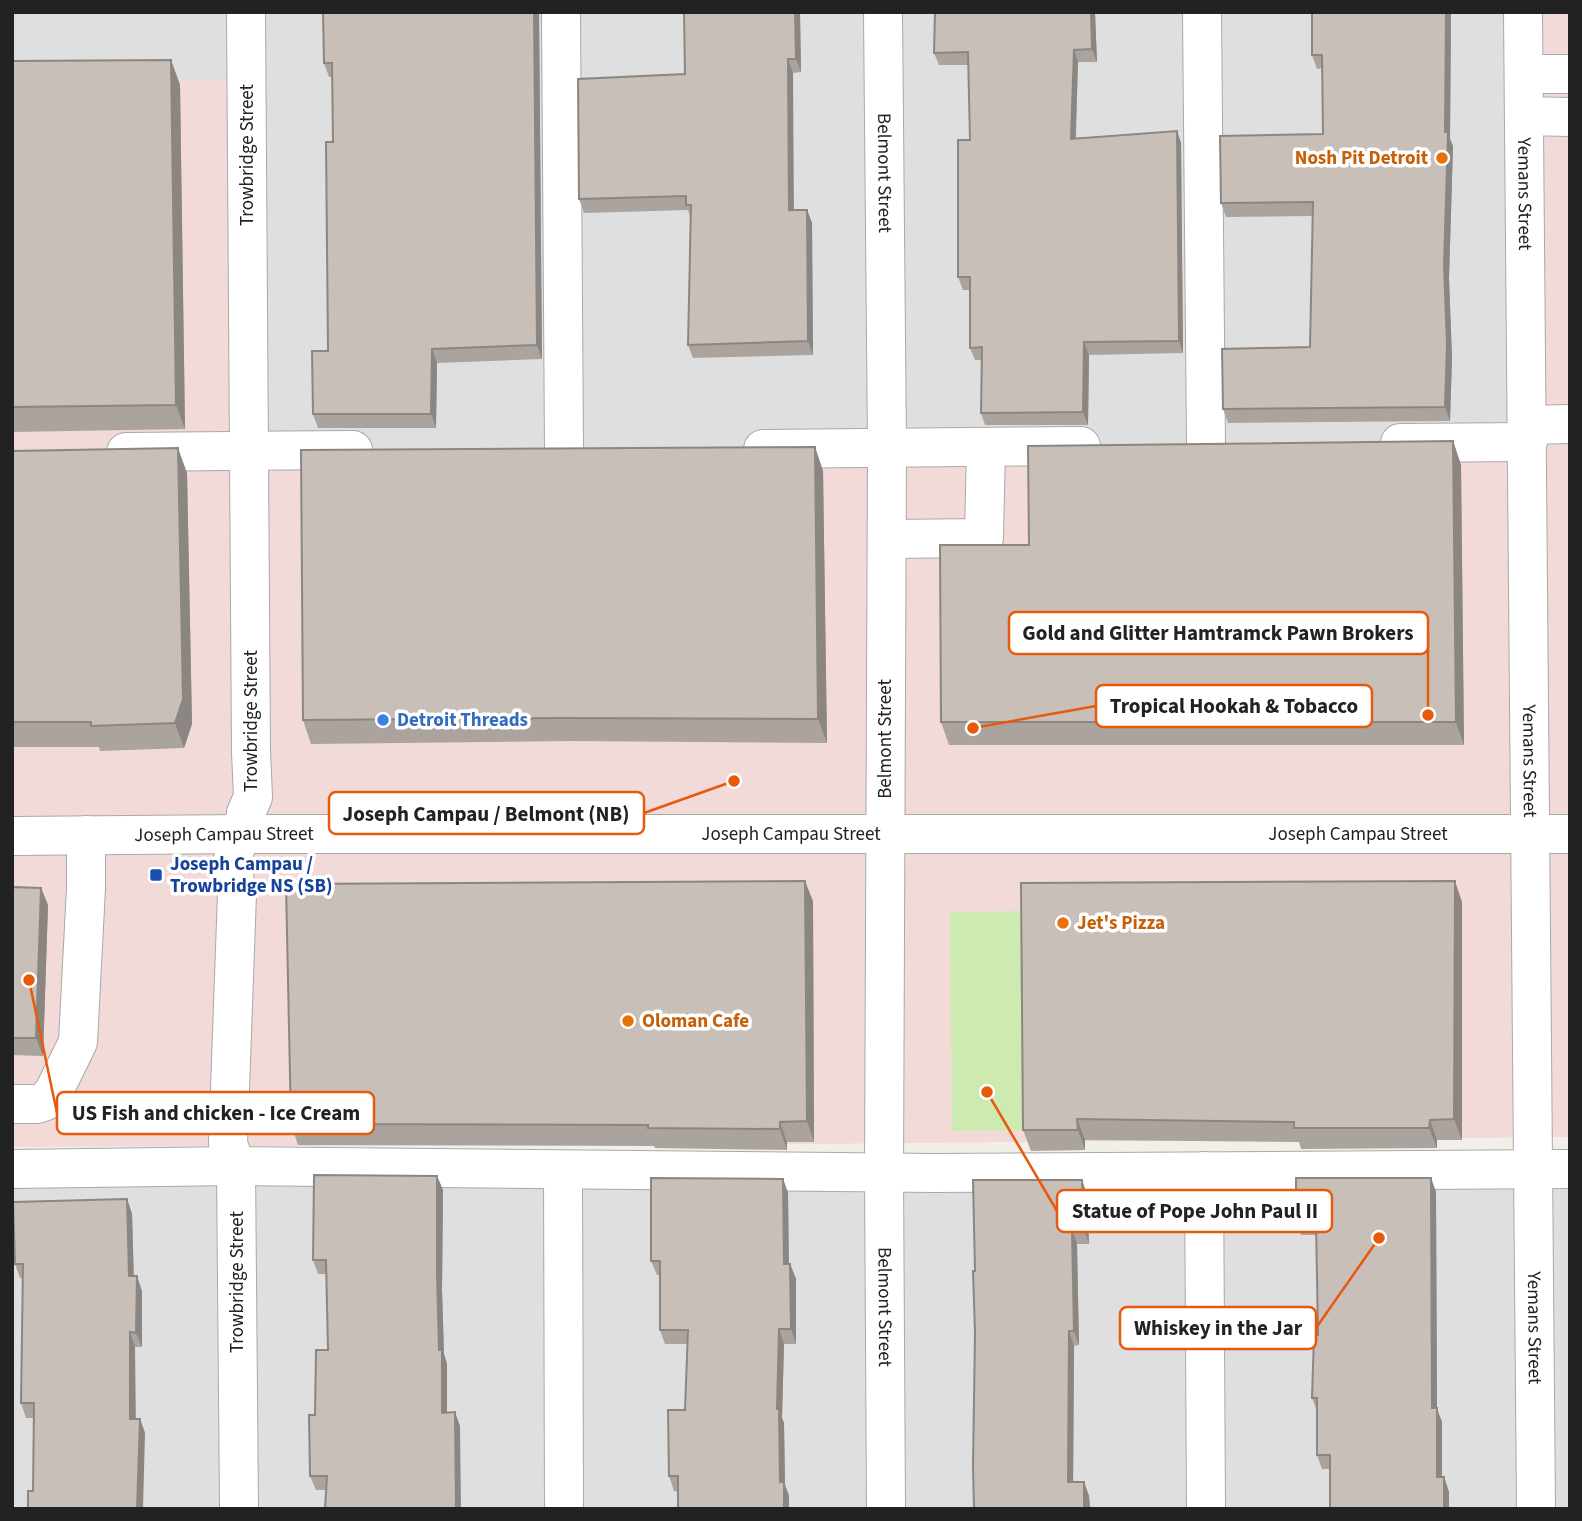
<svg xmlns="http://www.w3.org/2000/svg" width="1582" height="1521" font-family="'Source Sans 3',sans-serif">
<rect width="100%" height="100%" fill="#f2efe9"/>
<g fill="#e0dfdf">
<polygon points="12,12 1536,12 1535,436 887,458 249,450 246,81 12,83"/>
<polygon points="12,1169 1570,1170 1570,1509 12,1509"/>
</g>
<polygon fill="#f2dad9" points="1536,12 1570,12 1570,1137 814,1144 12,1147 12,81 246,81 249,449 887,458 1535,436"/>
<polygon fill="#cdebb0" points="1021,911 1024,1130 952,1131 950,912"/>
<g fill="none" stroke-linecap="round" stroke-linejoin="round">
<defs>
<g id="minor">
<polyline points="561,12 564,450"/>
<path id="s1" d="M883,12l4,436 -3,725 2,336"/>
<polyline points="1202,12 1206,445"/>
<path id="s2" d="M1523,12l13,1497"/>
<polyline points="1524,74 1570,74"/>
<polyline points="1524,116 1570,117"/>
<polyline points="1527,425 1570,424"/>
<polyline points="1400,443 1528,442"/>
<polyline points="763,449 1081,446"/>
<polyline points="126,452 353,450"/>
<polyline points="887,539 984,538 986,447"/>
<path id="s3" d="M12,836l231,-2h1327"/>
<polyline points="12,1104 37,1104 46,1101 54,1091 78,1042 86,888 86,835"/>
<polyline points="12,1169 236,1166 934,1173 1570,1169"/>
<polyline points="563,1170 564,1509"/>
<polyline points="1204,1171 1206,1509"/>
<polyline points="239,1509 236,1166 228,1144 237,894 232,864 236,846 243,834 246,813 253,797 251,752 246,12"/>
</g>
</defs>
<use href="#minor" stroke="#a9a9a9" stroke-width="40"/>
<use href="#minor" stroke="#fff" stroke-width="38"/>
</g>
<g fill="#aba49e">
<polygon points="539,12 542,359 437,363 436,428 318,428 313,414 328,351 333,142 332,77 329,77 324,63"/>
<polygon points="684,12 800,12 801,72 793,73 793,210 807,210 812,223 813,355 693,358 688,345 691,219 688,210 584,213 579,199 685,74"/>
<polygon points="1095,12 1097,62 1078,62 1076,138 1177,131 1181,143 1183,353 1089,355 1088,425 985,425 981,413 982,360 975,360 970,348 970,290 963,290 958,277 970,140 968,65 939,65 934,53"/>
<polygon points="1451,12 1450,139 1453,146 1449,279 1452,358 1450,421 1228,423 1223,409 1310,347 1313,216 1226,217 1221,203 1323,134 1322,68 1317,69 1312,55"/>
<polygon points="171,60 180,85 185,429 12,432 12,61"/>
<polygon points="1453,441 1461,465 1464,745 949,745 941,722"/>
<polygon points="815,447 823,471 827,743 570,741 311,744 303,720"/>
<polygon points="12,451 187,473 192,724 184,748 100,751 99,747 12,747"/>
<polygon points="12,887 41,888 48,905 43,1056 12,1055"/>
<polygon points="813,901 814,1142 787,1142 787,1150 655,1148 654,1146 298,1145 291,1124"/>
<polygon points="1462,902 1462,1140 1437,1140 1437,1148 1301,1149 1299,1142 1085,1140 1085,1150 1031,1151 1023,1130"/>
<polygon points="437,1176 443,1190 442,1290 444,1354 447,1364 447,1412 460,1426 326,1490 316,1490 310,1476 315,1415 328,1350 327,1274 318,1274 313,1260"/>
<polygon points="1431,1178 1436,1192 1437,1409 1442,1422 1442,1477 1444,1477 1449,1492 1330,1469 1322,1469 1317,1455 1317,1411 1312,1398 1318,1335 1316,1235 1301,1235 1296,1221"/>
<polygon points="783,1179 788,1193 789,1264 790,1264 796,1279 796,1344 784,1344 782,1418 784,1423 785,1485 789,1496 789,1509 674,1491 669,1476 685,1410 688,1344 665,1344 660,1330 660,1275 657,1275 651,1261"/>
<polygon points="1087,1194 1089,1244 1077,1244 1079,1345 1074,1346 1073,1482 1084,1482 1089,1496 1090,1509 975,1333 975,1271"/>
<polygon points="127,1199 132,1214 134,1276 142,1291 142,1347 135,1347 135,1419 140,1419 145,1433 33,1491 34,1418 26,1418 21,1403 23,1278 20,1278 15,1264"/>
</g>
<g fill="#8b8681">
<polygon points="534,12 539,12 542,359 537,345"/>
<polygon points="795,12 800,12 801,72 796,59"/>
<polygon points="1091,12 1095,12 1097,62 1092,49"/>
<polygon points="1446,12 1451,12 1450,139 1453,146 1449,279 1452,358 1450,421 1445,407 1444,265"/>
<polygon points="1074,50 1078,62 1075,151 1071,139"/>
<polygon points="788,59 793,73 794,224 789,210"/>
<polygon points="171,60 180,85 185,429 176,405"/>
<polygon points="1177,131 1181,143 1183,353 1179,341"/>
<polygon points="807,210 812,223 813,355 808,341"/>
<polygon points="1084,342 1089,355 1088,425 1083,412"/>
<polygon points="432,349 437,363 436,428 431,414"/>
<polygon points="1453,441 1461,465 1464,745 1456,722"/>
<polygon points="815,447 823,471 827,743 818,719"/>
<polygon points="178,448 187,473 192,724 184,748 175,723"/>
<polygon points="805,881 813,901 814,1142 807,1121"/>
<polygon points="1455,881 1462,902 1462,1140 1454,1119"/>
<polygon points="41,888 48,905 43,1056 36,1038"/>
<polygon points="1077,1119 1085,1140 1085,1150 1078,1130"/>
<polygon points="1430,1120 1437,1140 1437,1148 1429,1128"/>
<polygon points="780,1122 787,1142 787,1150 780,1129"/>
<polygon points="437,1176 443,1190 442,1290 444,1354 447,1364 447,1427 442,1413 439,1350 437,1275"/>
<polygon points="1431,1178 1436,1192 1437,1409 1442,1422 1442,1492 1437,1477 1432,1408"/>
<polygon points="783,1179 788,1193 789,1279 784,1264"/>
<polygon points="1082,1180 1087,1194 1089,1244 1084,1230"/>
<polygon points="127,1199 132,1214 134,1290 129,1276"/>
<polygon points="1072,1230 1077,1244 1079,1345 1074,1331"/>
<polygon points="790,1264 796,1279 796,1344 791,1329"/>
<polygon points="137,1276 142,1291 142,1347 136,1333"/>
<polygon points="779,1329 784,1344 782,1418 784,1423 785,1485 789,1496 789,1509 784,1509 780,1482 777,1409"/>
<polygon points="1069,1331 1074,1346 1073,1496 1068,1482"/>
<polygon points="130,1332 135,1347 136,1433 130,1419"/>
<polygon points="455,1412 460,1426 461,1509 456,1509"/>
<polygon points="140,1419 145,1433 143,1509 137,1509"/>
<polygon points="1444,1477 1449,1492 1449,1509 1444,1509"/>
<polygon points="1084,1482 1089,1496 1090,1509 1084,1509"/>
</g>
<g fill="#c7bfb8" stroke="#8b8681" stroke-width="2">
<polygon points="323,12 534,12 537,345 432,349 431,414 313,414 312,351 328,351 326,142 333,142 332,63 324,63"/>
<polygon points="684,12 795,12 796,59 788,59 789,210 807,210 808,341 688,345 691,205 686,205 686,196 579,199 578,79 685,74"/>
<polygon points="935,12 1091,12 1092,49 1074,50 1071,139 1177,131 1179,341 1084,342 1083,412 981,413 982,347 970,348 970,277 958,277 958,140 970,140 968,52 934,53"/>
<polygon points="1312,12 1446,12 1445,132 1448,132 1444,265 1447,345 1445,407 1223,409 1222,349 1310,347 1313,202 1221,203 1220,136 1323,134 1322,55 1312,55"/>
<polygon points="171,60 176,405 12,407 12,61"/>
<polygon points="1453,441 1456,722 941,722 940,545 1029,545 1028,446"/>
<polygon points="815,447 818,719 561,718 303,720 301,450"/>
<polygon points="178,448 183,699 175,723 91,726 91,722 12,722 12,451"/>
<polygon points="805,881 807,1121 780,1122 780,1129 648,1128 648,1125 291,1124 286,884"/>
<polygon points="1455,881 1454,1119 1430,1120 1429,1128 1294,1128 1294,1122 1077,1119 1078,1130 1023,1130 1021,883"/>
<polygon points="12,887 41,888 36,1038 12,1038"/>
<polygon points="314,1175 437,1176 437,1275 439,1350 442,1350 442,1413 455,1412 456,1509 325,1509 327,1476 310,1476 309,1415 315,1415 316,1350 328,1350 326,1260 313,1260"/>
<polygon points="651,1178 783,1179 784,1264 790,1264 791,1329 779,1329 777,1409 779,1409 780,1482 784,1482 784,1509 678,1509 678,1476 669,1476 668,1410 685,1410 688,1330 660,1330 660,1261 651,1261"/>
<polygon points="1296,1178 1431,1178 1432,1408 1437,1408 1437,1477 1444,1477 1444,1509 1330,1509 1330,1455 1317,1455 1317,1398 1312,1398 1314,1335 1318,1335 1316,1221 1296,1221"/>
<polygon points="973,1180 1082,1180 1084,1230 1072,1230 1074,1331 1069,1331 1068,1482 1084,1482 1084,1509 974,1509 973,1466 975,1333 973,1271 975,1271"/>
<polygon points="127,1199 129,1276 137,1276 136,1333 130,1332 130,1419 140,1419 137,1509 28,1509 28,1491 33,1491 34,1403 21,1403 23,1264 15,1264 13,1202"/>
</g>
<g fill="#e8710a" stroke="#fff" stroke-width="2.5">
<circle cx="1442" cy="158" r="7"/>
<circle cx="1063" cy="923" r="7"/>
<circle cx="628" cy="1021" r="7"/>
</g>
<circle fill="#3f7fe0" stroke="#fff" stroke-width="2.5" cx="383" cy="720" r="7"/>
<rect fill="#1a4fb4" stroke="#fff" stroke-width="2.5" x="149" y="868" width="14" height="14" rx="3.5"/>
<g text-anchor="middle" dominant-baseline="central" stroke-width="7" stroke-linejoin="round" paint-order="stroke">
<g font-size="19" fill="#222" stroke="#fff">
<text transform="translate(247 155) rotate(-90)">Trowbridge Street</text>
<text stroke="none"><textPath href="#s1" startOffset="161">Belmont Street</textPath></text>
<text stroke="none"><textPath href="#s2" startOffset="182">Yemans Street</textPath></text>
<text transform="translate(251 721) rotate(-90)">Trowbridge Street</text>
<text transform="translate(885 739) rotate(-90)">Belmont Street</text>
<text stroke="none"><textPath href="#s2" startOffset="749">Yemans Street</textPath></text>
<text stroke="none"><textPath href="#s3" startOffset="779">Joseph Campau Street</textPath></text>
<text stroke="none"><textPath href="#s3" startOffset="212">Joseph Campau Street</textPath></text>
<text stroke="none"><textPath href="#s3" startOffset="1346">Joseph Campau Street</textPath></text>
<text transform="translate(237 1282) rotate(-90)">Trowbridge Street</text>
<text stroke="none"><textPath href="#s1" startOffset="1295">Belmont Street</textPath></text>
<text stroke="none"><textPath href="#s2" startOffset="1316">Yemans Street</textPath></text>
</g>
<g font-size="19" font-weight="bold" fill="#c56008" stroke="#fff" text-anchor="start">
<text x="1428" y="158" text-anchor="end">Nosh Pit Detroit</text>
<text x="1077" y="923">Jet's Pizza</text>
<text x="642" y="1021">Oloman Cafe</text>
</g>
<g font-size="19" font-weight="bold" fill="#366cbe" stroke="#fff" text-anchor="start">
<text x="397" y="720">Detroit Threads</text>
</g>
<g font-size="19" font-weight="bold" fill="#164399" stroke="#fff" text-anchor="start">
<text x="170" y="864">Joseph Campau /<tspan x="170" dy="22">Trowbridge NS (SB)</tspan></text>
</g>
</g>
<path fill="none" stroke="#e8590c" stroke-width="2.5" d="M1428 715L1428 633M973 728L1096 706M734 781L644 813M29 980L57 1113M987 1092L1057 1211M1379 1238L1316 1328"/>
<g fill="#e8590c" stroke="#fff" stroke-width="2.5">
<circle cx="1428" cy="715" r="7"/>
<circle cx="973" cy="728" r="7"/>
<circle cx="734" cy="781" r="7"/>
<circle cx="29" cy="980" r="7"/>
<circle cx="987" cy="1092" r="7"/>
<circle cx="1379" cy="1238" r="7"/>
</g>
<g fill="#fff" stroke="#e8590c" stroke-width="2.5">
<rect x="1009" y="612" width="419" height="42" rx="7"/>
<rect x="1096" y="685" width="276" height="42" rx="7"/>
<rect x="329" y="792" width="315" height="42" rx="7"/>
<rect x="57" y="1092" width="317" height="42" rx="7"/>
<rect x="1057" y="1190" width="275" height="42" rx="7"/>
<rect x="1120" y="1307" width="196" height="42" rx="7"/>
</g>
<g font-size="21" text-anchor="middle" font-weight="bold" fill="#222">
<text x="1218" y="640">Gold and Glitter Hamtramck Pawn Brokers</text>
<text x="1234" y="713">Tropical Hookah &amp; Tobacco</text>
<text x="486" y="821">Joseph Campau / Belmont (NB)</text>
<text x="216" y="1120">US Fish and chicken - Ice Cream</text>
<text x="1195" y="1218">Statue of Pope John Paul II</text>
<text x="1218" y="1335">Whiskey in the Jar</text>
</g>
<rect width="1582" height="1521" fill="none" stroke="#222222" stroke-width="28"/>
</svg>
